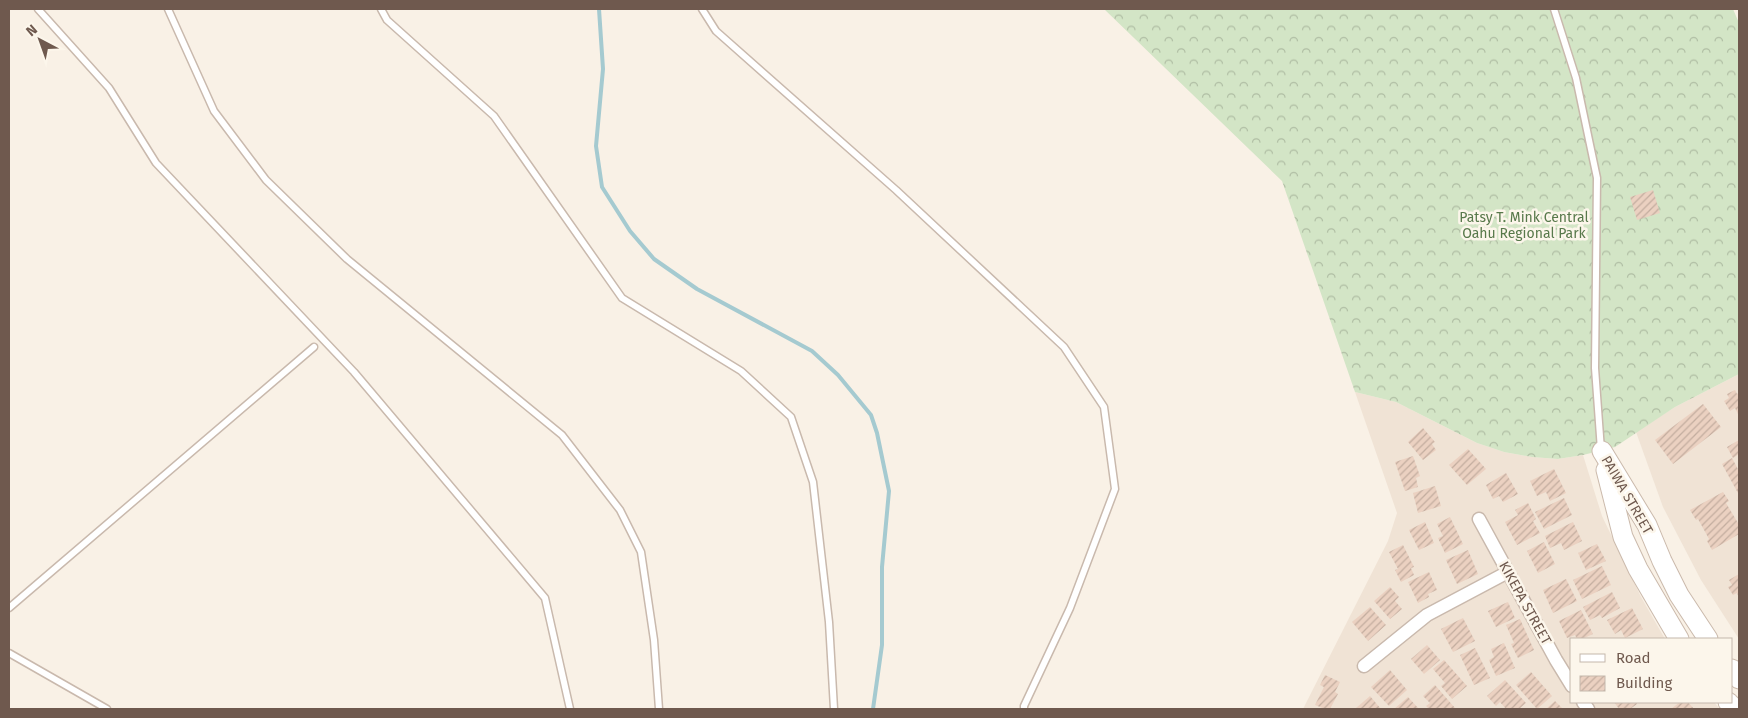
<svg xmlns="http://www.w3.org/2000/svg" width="1748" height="718" font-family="'Fira Sans',sans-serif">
<defs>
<pattern id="forest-crowns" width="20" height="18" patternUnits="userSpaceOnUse" patternTransform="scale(1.25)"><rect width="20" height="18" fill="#d3e5c6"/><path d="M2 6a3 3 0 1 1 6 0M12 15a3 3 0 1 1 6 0" fill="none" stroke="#afbda3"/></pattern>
<pattern id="building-hatch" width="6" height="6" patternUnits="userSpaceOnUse" patternTransform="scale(1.25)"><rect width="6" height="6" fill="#ebd1c1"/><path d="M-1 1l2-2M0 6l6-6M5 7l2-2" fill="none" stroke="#c3ad9f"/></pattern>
</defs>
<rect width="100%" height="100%" fill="#f9f1e6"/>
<g fill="#f0e3d5">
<polygon points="1739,374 1739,639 1701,580 1663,507 1636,432 1675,407"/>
<polygon points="1355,392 1396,402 1477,443 1504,452 1532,457 1558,459 1583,455 1602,516 1641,597 1665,639 1572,639 1572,702 1714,702 1720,709 1303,709 1388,541 1397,513"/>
</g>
<polygon fill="url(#forest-crowns)" points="1104,9 1733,9 1739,23 1739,374 1675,407 1615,447 1583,455 1558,459 1532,457 1504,452 1477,443 1396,402 1355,392 1282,181"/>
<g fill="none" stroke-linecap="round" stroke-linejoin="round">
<polyline stroke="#a5cad0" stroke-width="4" points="599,9 603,69 596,146 602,187 630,231 654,259 697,289 812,351 838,375 871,415 877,433 889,491 882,567 882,645 873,709"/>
</g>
<g fill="url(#building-hatch)">
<polygon points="1653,190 1660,213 1637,220 1630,197"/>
<polygon points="1735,390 1737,394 1739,393 1739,416 1735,408 1730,411 1724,401 1729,398 1727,394"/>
<polygon points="1703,404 1721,427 1673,464 1655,440"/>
<polygon points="1423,428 1435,442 1432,444 1436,450 1423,460 1408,442"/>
<polygon points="1739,440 1739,454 1733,458 1727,447"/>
<polygon points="1468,449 1486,469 1467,485 1449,465"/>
<polygon points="1413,456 1420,476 1416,478 1418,487 1405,491 1395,462"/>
<polygon points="1732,458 1739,471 1739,495 1722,464"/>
<polygon points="1554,469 1566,493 1550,501 1546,492 1537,496 1530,481"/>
<polygon points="1506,473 1518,494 1503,502 1499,496 1493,499 1486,485"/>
<polygon points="1435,486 1441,506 1418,513 1413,493"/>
<polygon points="1723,492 1729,501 1726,503 1738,523 1739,522 1739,534 1712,550 1707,541 1709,539 1698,519 1696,520 1690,510"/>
<polygon points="1564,498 1572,515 1544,529 1535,512"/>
<polygon points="1528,503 1536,519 1533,521 1540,533 1517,545 1505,522 1518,515 1515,510"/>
<polygon points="1450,517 1463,544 1445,553 1438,538 1443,536 1437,524"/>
<polygon points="1425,522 1434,543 1419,550 1409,530"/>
<polygon points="1573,522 1582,541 1564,550 1561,543 1550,548 1545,536"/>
<polygon points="1544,542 1555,564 1538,573 1527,551"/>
<polygon points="1597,544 1606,561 1586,570 1578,553"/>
<polygon points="1403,545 1414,567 1411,568 1414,575 1401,582 1395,570 1398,569 1389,552"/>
<polygon points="1468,550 1478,574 1457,584 1446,560"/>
<polygon points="1602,566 1611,585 1582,599 1573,580"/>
<polygon points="1429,572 1437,590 1428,594 1429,597 1418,603 1408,582"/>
<polygon points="1739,574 1739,598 1737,593 1733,595 1728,587 1732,585 1729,580"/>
<polygon points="1566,579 1577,601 1553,613 1543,590"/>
<polygon points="1390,587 1399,597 1395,601 1402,609 1390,619 1374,601"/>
<polygon points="1612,592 1620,608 1602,618 1600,615 1590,620 1583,607"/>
<polygon points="1508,602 1515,618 1496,627 1488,611"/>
<polygon points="1370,607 1386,625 1368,641 1352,622"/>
<polygon points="1632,608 1643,629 1625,638 1621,630 1615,634 1607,620"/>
<polygon points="1581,610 1593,634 1582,639 1577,639 1575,635 1567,638 1559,621"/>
<polygon points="1463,618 1475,641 1453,652 1441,629"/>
<polygon points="1520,619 1534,650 1518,658 1511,644 1514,643 1506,625"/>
<polygon points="1504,643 1515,668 1496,676 1489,660 1494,657 1491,649"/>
<polygon points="1427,645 1440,660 1424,674 1411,659"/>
<polygon points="1475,648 1490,678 1474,685 1460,655"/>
<polygon points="1444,660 1467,686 1452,699 1441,686 1445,683 1433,669"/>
<polygon points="1390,670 1407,690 1389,706 1371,687"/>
<polygon points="1531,672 1552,696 1537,709 1516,685"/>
<polygon points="1325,675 1340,682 1335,692 1338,694 1330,709 1325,709 1315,705 1324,687 1320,685"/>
<polygon points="1505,680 1526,703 1519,709 1506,709 1500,702 1496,706 1487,696"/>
<polygon points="1435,685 1455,708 1454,709 1429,709 1426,706 1430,703 1423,696"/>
<polygon points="1370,696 1381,709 1355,709"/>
<polygon points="1408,697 1419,709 1394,709"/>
<polygon points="1555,701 1563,709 1546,709"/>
<polygon points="1614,702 1636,702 1637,704 1630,709 1619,709"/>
<polygon points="1680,702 1688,702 1694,709 1671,709"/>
</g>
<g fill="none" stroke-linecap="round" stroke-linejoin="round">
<defs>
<g id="lane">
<polyline points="38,9 109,88 156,163 354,372 545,598 570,709"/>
<polyline points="168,9 214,111 266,180 347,259 562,435 620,510 641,552 654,640 659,709"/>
<polyline points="381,9 387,20 494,116 622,298 741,371 791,417 813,482 829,622 834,709"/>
<polyline points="702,9 716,31 896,190 1064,347 1104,407 1115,489 1070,608 1024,706 1024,709"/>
<polyline points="1554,9 1576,78 1597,178 1595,368 1601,450"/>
<polyline points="9,608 314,347"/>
<polyline points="9,653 107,709"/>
</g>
<g id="street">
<polyline points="1479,519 1556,660 1572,686"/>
<polyline points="1364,666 1427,615 1508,572"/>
<polyline points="1583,702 1588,709"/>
</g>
<g id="secondary">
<polyline points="1602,451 1647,525 1662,561 1679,595 1708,639"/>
<polyline points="1606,470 1623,537 1638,569 1679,639"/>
<polyline points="1732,669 1739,679"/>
<polyline points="1728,702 1735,709"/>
</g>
</defs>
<use href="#lane" stroke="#c9b9ad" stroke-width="9"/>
<use href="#street" stroke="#c9b9ad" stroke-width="15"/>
<use href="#secondary" stroke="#cbbaac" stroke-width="21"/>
<use href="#lane" stroke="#fff" stroke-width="6"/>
<use href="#street" stroke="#fff" stroke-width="12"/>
<use href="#secondary" stroke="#fff" stroke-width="19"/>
</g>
<g text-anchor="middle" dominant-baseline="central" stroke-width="5" stroke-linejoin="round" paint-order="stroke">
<g font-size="14" fill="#58794b" stroke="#fcf6eb">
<text x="1524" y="217">Patsy T. Mink Central<tspan x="1524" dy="16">Oahu Regional Park</tspan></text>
</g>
<g font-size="14" fill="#6f594e" stroke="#fcf6eb">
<text transform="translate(1627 495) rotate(60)">PAIWA STREET</text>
<text transform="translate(1525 603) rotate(61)">KIKEPA STREET</text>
</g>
</g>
<rect width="1748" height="718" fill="none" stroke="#6f594e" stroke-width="20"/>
<rect x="1570" y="638" width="162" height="65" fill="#fcf6eb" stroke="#c4b7ac"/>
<rect x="1580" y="654" width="25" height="8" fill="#ffffff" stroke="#c4b7ac"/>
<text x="1616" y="663" font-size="15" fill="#6f594e">Road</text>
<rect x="1580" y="676" width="25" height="15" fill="url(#building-hatch)" stroke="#c4b7ac"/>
<text x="1616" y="688" font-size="15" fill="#6f594e">Building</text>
<g transform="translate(40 40) rotate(319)" stroke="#fcf6eb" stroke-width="4" paint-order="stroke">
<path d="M0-4L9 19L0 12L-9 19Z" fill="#6f594e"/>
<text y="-8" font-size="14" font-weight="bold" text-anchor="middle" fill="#6f594e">N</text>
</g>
</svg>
